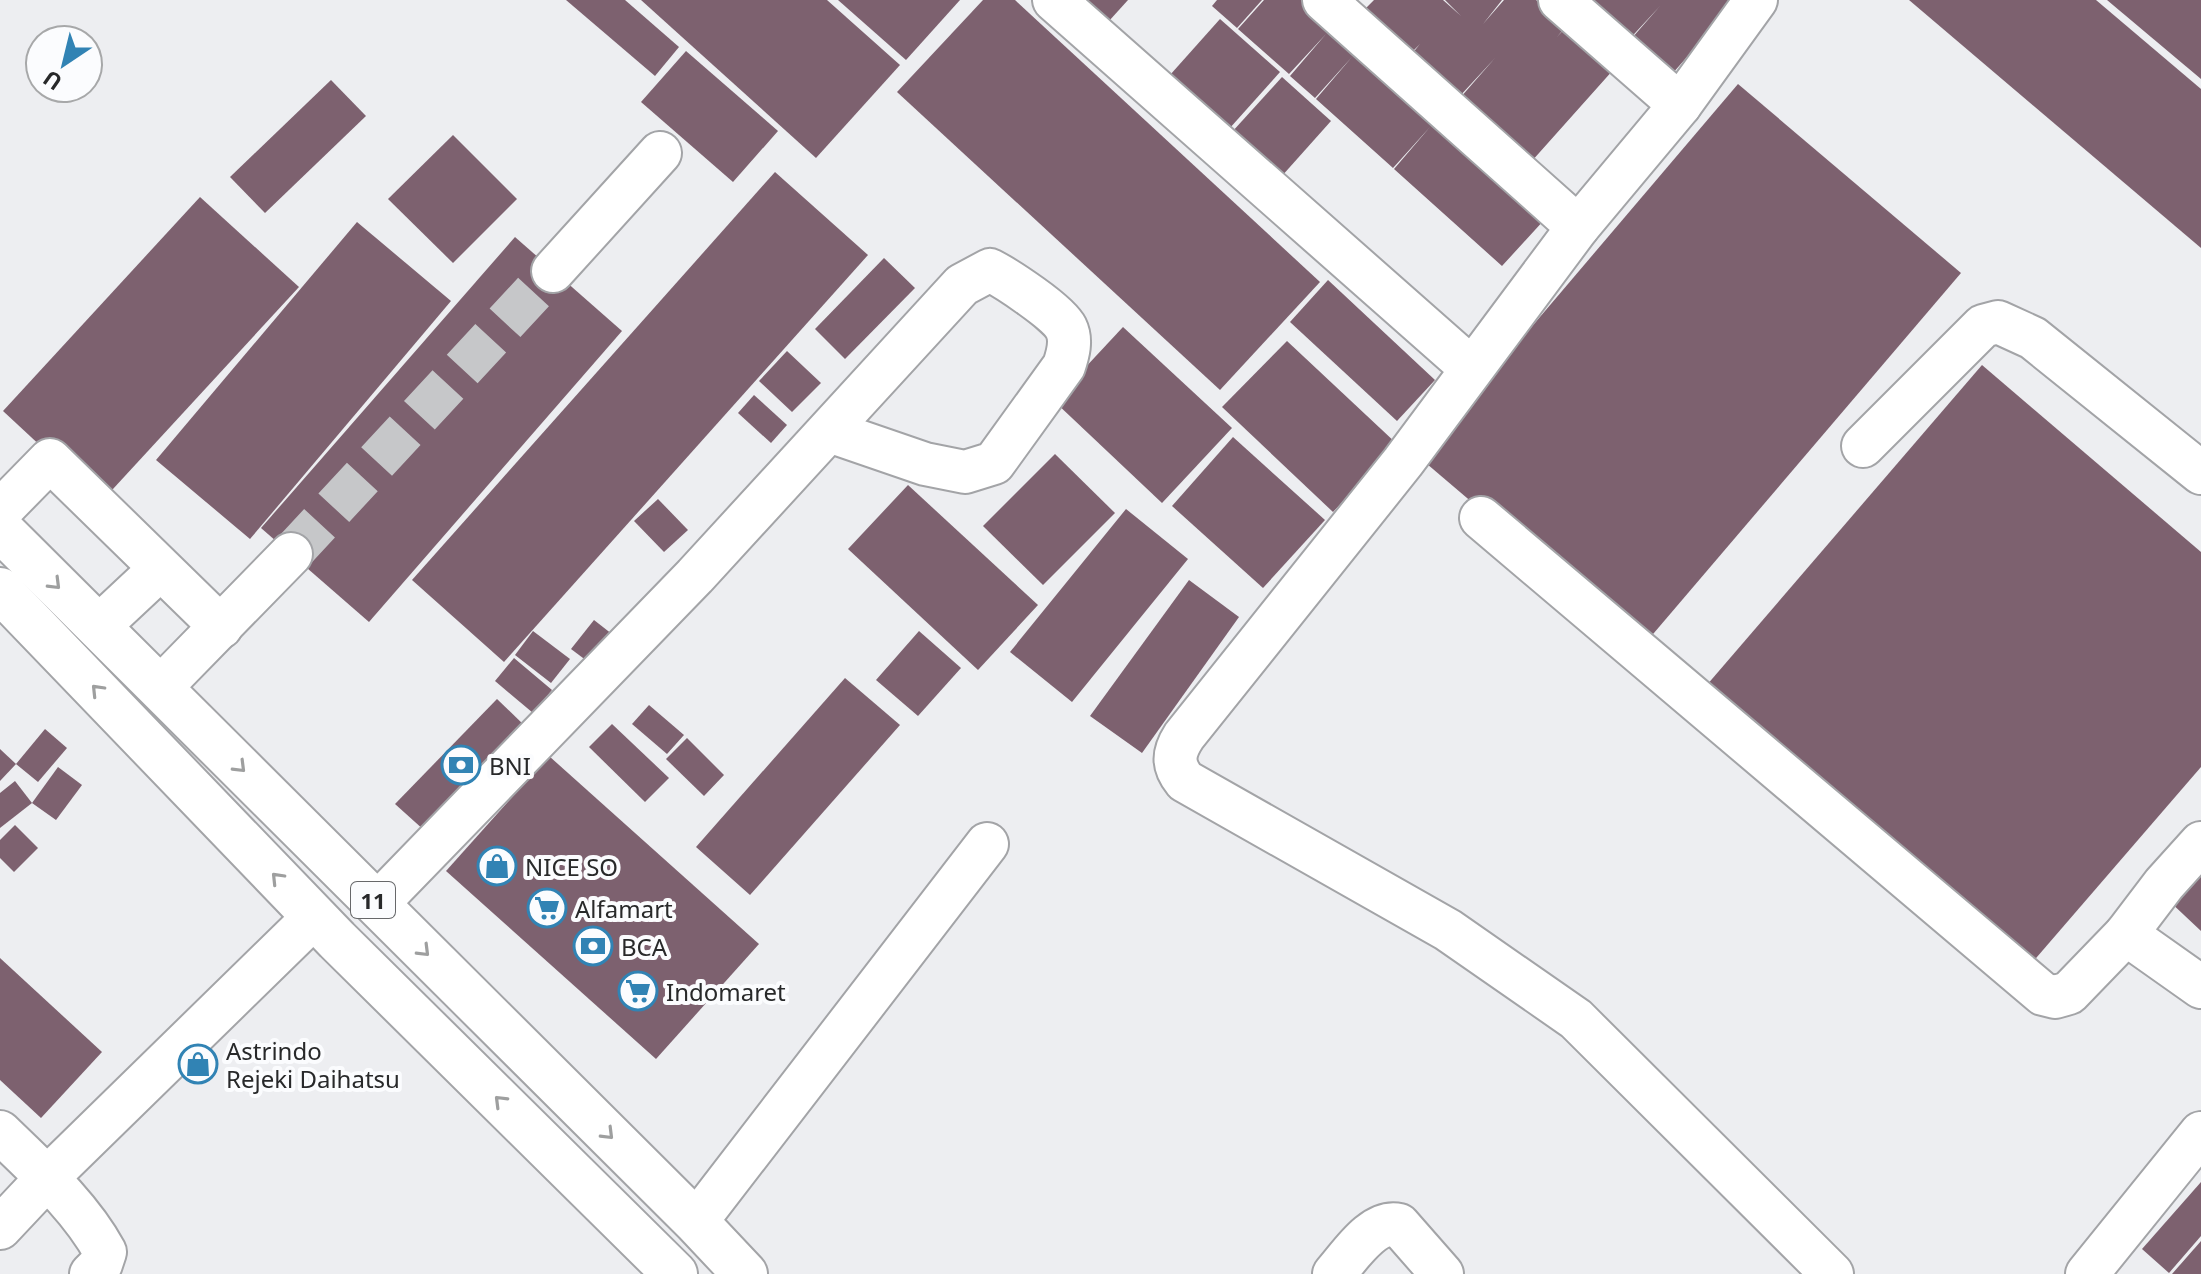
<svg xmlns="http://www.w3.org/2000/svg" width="2201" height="1274" font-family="'Noto Sans',sans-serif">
<rect width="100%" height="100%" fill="#edeef1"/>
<g fill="#7d616f">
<polygon points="566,0 625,0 679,47 655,76"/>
<polygon points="641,0 827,0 900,65 816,158"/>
<polygon points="838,0 960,0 906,60"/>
<polygon points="983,0 1015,0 1320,282 1220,390 897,92"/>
<polygon points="1064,0 1128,0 1099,32"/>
<polygon points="1217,0 1262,0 1237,28 1212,6"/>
<polygon points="1264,0 1301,0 1545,219 1502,266 1394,169 1430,127 1393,168 1316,99 1352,57 1315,98 1290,76 1326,34 1289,74 1238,29"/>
<polygon points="1374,0 1443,0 1461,16 1445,0 1502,0 1483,24 1504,0 1536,0 1566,26 1557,37 1566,27 1614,69 1531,162 1460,98 1495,58 1459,97 1411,55 1420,44 1411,53 1363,11"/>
<polygon points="1574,0 1737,0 1665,82 1625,46 1660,6 1624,45"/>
<polygon points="1909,0 2096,0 2201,89 2201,248"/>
<polygon points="2107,0 2201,0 2201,79"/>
<polygon points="1220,19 1280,72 1229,129 1170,75"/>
<polygon points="686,51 778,131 733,182 641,102"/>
<polygon points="1282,77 1331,121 1281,177 1232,132"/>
<polygon points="331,80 366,116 265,213 230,177"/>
<polygon points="1738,84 1961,273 1642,647 1420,458"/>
<polygon points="453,135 517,199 453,263 388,199"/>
<polygon points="775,172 868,255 504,662 412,580"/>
<polygon points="200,197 299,287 101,502 3,411"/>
<polygon points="357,222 451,301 250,539 156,460"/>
<polygon points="515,237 622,331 369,622 261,528"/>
<polygon points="884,258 915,288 845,359 815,329"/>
<polygon points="1328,280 1435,380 1397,421 1290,322"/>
<polygon points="1123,327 1232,428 1162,503 1054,401"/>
<polygon points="1287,341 1397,444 1333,512 1222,407"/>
<polygon points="787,351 821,383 792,412 759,381"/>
<polygon points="1982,365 2201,552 2201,767 2031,964 1706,686"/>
<polygon points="754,395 787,425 771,443 738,413"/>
<polygon points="1233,437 1325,520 1263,588 1172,506"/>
<polygon points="1055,454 1115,513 1043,585 983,526"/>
<polygon points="908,485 1038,605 978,670 848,549"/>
<polygon points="658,499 688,530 664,552 634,521"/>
<polygon points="1126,509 1188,559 1072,702 1010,652"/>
<polygon points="1189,580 1239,617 1142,753 1090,716"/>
<polygon points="594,620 617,638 595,667 571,649"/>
<polygon points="533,631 570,659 551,683 515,655"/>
<polygon points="919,631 961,668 918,716 876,680"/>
<polygon points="514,658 552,690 533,713 495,681"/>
<polygon points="845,678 900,725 750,895 696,847"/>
<polygon points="497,699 526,727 425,831 395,804"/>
<polygon points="649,705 684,735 667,754 632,724"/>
<polygon points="612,724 669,778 645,802 589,747"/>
<polygon points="45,729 67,748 38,782 16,764"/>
<polygon points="687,738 724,775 704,796 666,759"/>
<polygon points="0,749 16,764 0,781"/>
<polygon points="549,756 759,944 656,1059 446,871"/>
<polygon points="58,767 82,785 56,820 32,803"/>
<polygon points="15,781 32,803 0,828 0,793"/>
<polygon points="15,825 38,848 14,872 0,858 0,840"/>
<polygon points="2201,863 2201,931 2167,899"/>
<polygon points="0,958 102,1052 41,1118 0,1080"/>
<polygon points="2201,1182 2201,1236 2169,1273 2142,1249"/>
<polygon points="2201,1241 2201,1274 2172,1274"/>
</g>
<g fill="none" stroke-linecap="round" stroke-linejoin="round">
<polyline stroke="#c6c7c9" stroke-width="42" stroke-dasharray="42 21" stroke-linecap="butt" points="291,554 553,271"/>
<defs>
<g id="minor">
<polyline points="1054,0 1471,368"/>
<path d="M1324,0l254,227 -175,235 -219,274c-11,17 -12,29 1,45l263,149 128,89 256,255"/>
<polyline points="1560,0 1680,105"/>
<polyline points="1578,227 1680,105 1756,0"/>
<polyline points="553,271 660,153"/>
<polyline points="1863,446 1983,326 1998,322 2033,338 2201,473"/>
<polyline points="0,511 50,460 221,627"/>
<polyline points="1481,518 2043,994 2055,997 2069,993 2126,934"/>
<polyline points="98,627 160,569"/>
<polyline points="160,688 291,554"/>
<polyline points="2201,843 2164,884 2126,934 2201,987"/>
<path d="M377,904l318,-328 267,-291 28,-15c17,9 68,42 76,58 6,12 2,26 -2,38l-70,97 -29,9 -40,-8 -96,-33"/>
<path d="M0,1132c37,36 80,74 105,120l-4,12 -10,10"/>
<polyline points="696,1222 987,844"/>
<polyline points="0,1228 47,1178 314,917"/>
<path d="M1334,1274c16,-18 39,-55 65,-49l43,49"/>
<polyline points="2087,1274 2201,1133"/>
</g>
<g id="highway">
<polyline points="0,529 696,1222 745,1274"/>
<polyline points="0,590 337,940 675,1274"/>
</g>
</defs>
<use href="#minor" stroke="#a3a4a7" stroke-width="46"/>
<use href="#highway" stroke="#a3a4a7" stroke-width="48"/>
<use href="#minor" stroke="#fff" stroke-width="42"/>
<use href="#highway" stroke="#fff" stroke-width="44"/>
</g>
<defs><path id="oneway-chevron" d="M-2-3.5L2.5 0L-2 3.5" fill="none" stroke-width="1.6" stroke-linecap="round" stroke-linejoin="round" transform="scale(2)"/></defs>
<g stroke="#9e9f9f">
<use href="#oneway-chevron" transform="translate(55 584) rotate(45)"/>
<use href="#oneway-chevron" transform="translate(97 690) rotate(-134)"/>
<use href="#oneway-chevron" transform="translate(240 767) rotate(45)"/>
<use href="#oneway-chevron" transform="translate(277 878) rotate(-134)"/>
<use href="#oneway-chevron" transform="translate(424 951) rotate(45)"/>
<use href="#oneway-chevron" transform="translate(500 1101) rotate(-135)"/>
<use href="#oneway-chevron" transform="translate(608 1134) rotate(45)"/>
</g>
<defs>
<symbol id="bank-ring" viewBox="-11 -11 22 22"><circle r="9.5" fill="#fbfcfe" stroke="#3183b4" stroke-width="1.5"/><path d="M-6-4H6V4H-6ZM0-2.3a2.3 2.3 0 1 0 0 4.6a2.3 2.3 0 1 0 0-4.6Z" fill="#3183b4"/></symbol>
<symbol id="shop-ring" viewBox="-11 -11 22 22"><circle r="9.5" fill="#fbfcfe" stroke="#3183b4" stroke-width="1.5"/><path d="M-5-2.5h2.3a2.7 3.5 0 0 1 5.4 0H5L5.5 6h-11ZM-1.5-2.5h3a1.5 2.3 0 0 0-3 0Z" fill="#3183b4"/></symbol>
<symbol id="supermarket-ring" viewBox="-11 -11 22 22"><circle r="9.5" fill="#fbfcfe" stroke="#3183b4" stroke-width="1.5"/><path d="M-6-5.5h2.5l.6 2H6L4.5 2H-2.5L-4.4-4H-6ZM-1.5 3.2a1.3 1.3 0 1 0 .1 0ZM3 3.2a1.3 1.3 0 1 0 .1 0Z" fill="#3183b4"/></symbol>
</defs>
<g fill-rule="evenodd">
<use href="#bank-ring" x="439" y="743" width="44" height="44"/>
<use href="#shop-ring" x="475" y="844" width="44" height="44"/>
<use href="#supermarket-ring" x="525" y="886" width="44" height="44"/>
<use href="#bank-ring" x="571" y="924" width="44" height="44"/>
<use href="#supermarket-ring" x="616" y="969" width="44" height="44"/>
<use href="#shop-ring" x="176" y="1042" width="44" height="44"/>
</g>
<g text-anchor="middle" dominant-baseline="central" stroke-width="8" stroke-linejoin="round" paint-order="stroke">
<rect fill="#fbfcfe" stroke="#67686a" stroke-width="2" x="351" y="882" width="44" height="36" rx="6"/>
<g font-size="22" font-weight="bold" fill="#28292a">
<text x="373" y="900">11</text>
</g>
<g font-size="24" fill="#28292a" stroke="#fbfcfe" text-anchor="start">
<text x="489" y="765">BNI</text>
<text x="525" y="866">NICE SO</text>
<text x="575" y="908">Alfamart</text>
<text x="621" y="946">BCA</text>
<text x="666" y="991">Indomaret</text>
<text x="226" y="1050">Astrindo<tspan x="226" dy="28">Rejeki Daihatsu</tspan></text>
</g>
</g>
<g transform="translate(64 64) rotate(215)"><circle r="38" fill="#fbfcfe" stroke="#a7a8a9" stroke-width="2"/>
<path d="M0-6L14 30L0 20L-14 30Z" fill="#3183b4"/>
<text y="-12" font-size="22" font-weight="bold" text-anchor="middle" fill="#28292a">U</text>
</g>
</svg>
